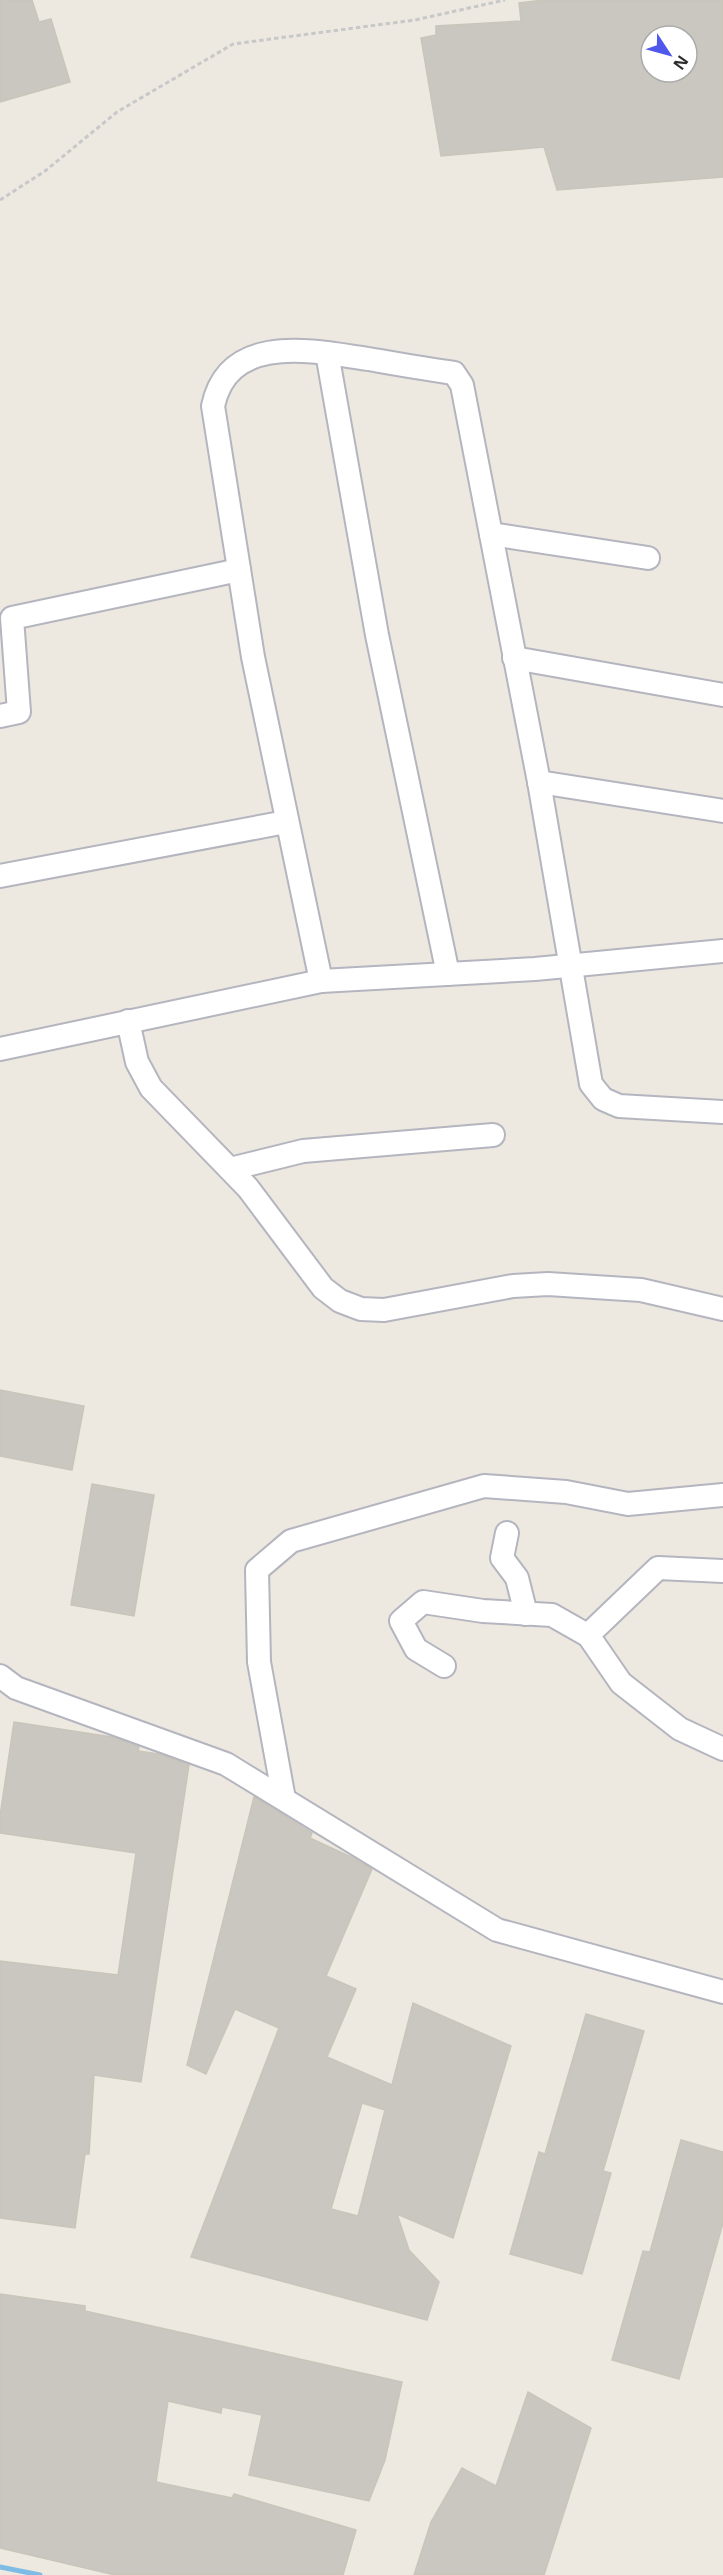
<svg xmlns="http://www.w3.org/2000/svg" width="723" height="2575" font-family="'Noto Sans',sans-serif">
<rect width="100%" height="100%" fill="#ede9e1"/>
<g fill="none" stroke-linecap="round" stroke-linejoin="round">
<polyline stroke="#7ebce5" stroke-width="5" points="0,2567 40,2575"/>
</g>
<g fill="#c9c7bf" stroke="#c9c5ba" stroke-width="1.5" fill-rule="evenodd">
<polygon points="0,0 32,0 39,22 51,19 70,82 0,102"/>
<path d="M544,0h179v177l-166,13 -13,-43 -103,9 -20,-118 15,-3v-9l85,-5 -2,-18zM651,36h36v36h-36z"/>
<polygon points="0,1390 84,1406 72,1470 0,1456"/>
<polygon points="92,1484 154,1495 134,1616 71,1605"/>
<polygon points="14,1722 112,1737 139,1747 138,1751 159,1754 189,1765 141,2082 94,2075 89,2154 85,2154 75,2228 0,2218 0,1961 118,1975 136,1853 0,1833 0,1816"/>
<path d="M254,1797l58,36 -2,5 41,19 21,12 -46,107 30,13 -29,68 65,28 21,-82 98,43 -58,192 -56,-24 12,36 30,32 -12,38 -236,-63 88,-229 -44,-19 -29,65 -19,-9zM362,2103l23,7 -27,106 -27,-7z"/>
<polygon points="586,2014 644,2031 603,2171 611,2173 582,2274 510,2254 539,2152 545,2154"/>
<polygon points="681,2140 723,2152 723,2223 679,2379 612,2360 643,2251 650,2252"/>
<polygon points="0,2294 85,2306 85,2311 402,2382 385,2460 369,2501 249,2475 262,2415 222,2407 221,2413 168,2401 156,2482 232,2498 234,2494 356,2530 343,2575 115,2575 0,2548"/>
<polygon points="528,2392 591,2428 544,2575 414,2575 431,2522 462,2468 496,2486"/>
</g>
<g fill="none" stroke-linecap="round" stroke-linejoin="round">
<defs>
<g id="minor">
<polyline points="327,353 377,635 448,974"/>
<polyline points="491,534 648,558"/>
<polyline points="514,658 723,695"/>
<polyline points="0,716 19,712 12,618 239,570"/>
<polyline points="539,782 723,811"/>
<polyline points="0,876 286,822"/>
<path d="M321,981l-68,-324 -40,-251c16,-74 100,-55 155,-47 29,5 57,10 86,14l8,12 77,397 52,302 12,15 16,7 104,6"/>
<polyline points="128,1021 137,1062 151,1088 248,1188 323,1288 340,1301 361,1309 384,1310 513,1286 548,1284 641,1290 723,1309"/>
<polyline points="0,1049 321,981 535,969 723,951"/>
<polyline points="230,1169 303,1151 493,1135"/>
<polyline points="507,1533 502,1558 517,1578 526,1614"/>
<polyline points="723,1571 658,1568 588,1635 621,1683 680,1729 723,1749"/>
<polyline points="444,1666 416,1649 401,1621 423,1602 483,1611 552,1615 589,1636"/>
<polyline points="0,1676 16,1688 226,1764 497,1930 723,1992"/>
<polyline points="284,1799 259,1662 257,1570 291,1541 484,1486 566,1492 628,1504 723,1495"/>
</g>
</defs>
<use href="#minor" stroke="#b4b5bf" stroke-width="26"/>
<polyline stroke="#c8c8c8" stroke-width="3" stroke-dasharray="4.5 3" stroke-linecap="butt" points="0,200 45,171 117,112 233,44 415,20 505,0"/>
<use href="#minor" stroke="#fff" stroke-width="22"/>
</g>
<g transform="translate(669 54) rotate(126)"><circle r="28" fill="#ffffff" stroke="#ababab" stroke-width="1.5"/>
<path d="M0-4.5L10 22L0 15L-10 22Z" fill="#5058eb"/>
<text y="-9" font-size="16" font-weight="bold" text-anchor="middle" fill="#2d2d2d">N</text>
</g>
</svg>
